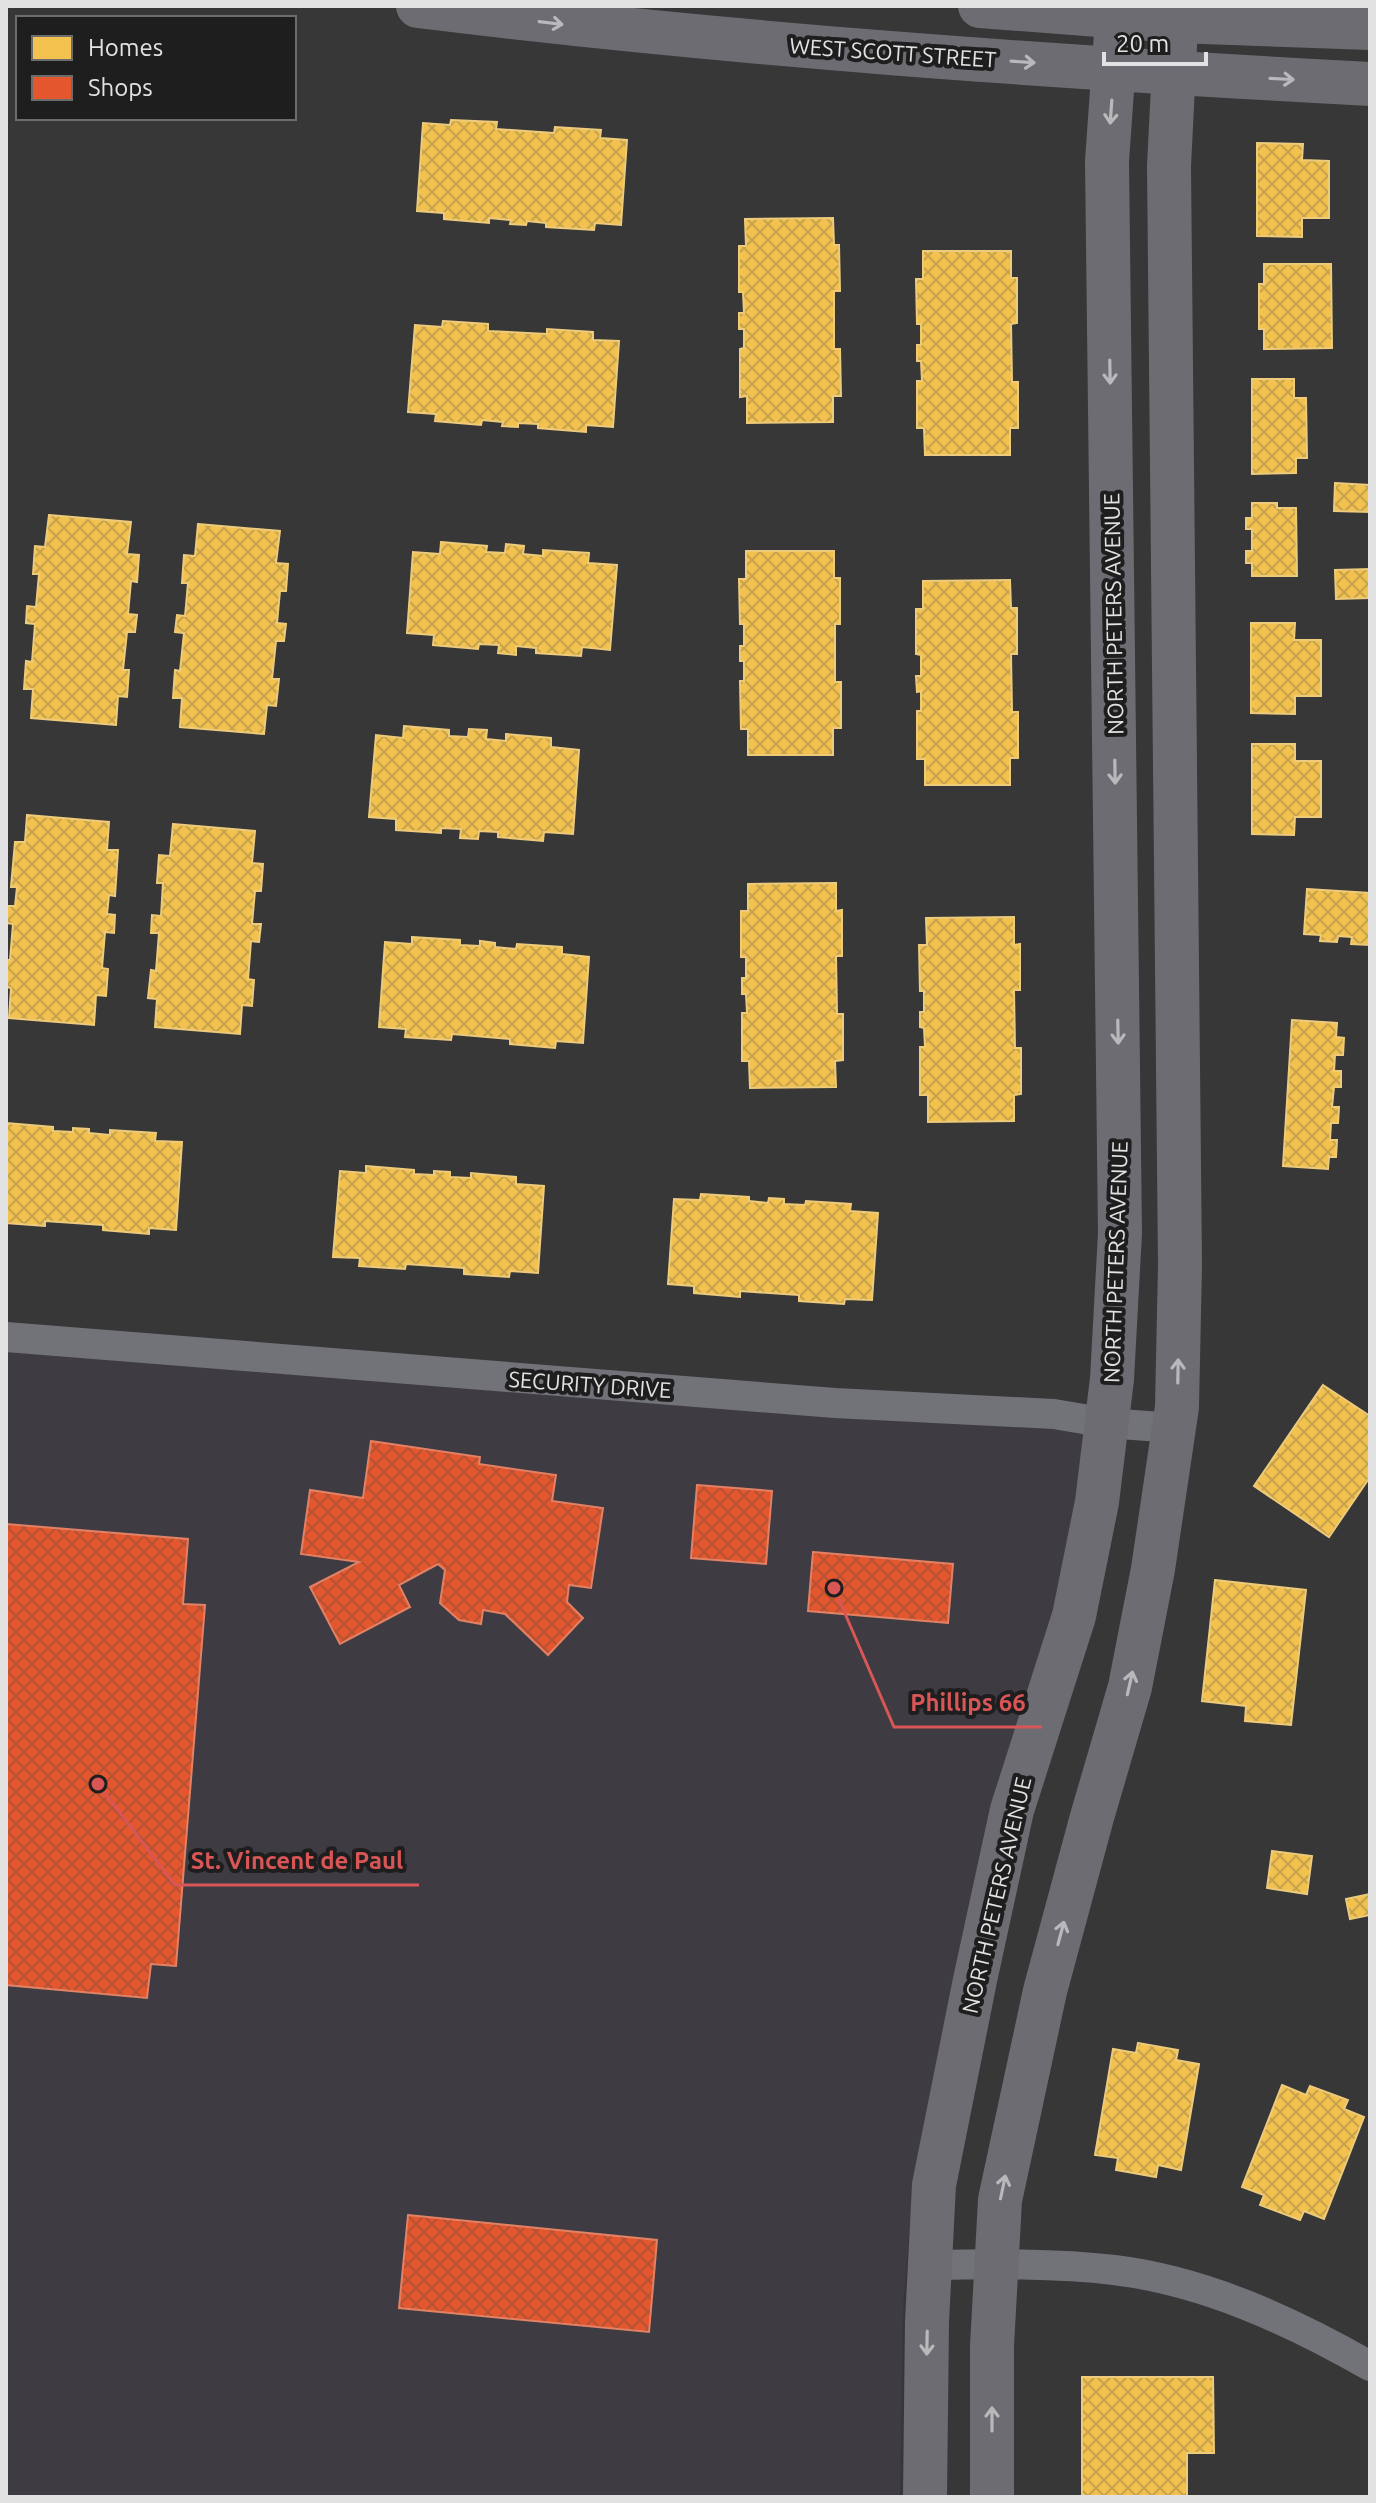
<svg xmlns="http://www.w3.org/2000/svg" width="1376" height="2503" font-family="Ubuntu,sans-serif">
<defs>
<pattern id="homes-cross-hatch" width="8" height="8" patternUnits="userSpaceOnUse" patternTransform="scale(2)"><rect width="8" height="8" fill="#f2c14e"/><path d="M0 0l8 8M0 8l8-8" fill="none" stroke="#c6a24c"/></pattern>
<pattern id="shops-cross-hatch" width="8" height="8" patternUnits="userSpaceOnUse" patternTransform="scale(2)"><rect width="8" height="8" fill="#e4572e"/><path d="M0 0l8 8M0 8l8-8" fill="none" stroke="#b45135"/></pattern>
</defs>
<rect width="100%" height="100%" fill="#373738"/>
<polygon fill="#3f3b43" points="6,1337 1107,1423 913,2184 903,2308 900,2497 6,2497"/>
<g fill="url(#homes-cross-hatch)" stroke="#edcb7b" stroke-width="2">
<polygon points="451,120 497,122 496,129 554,133 555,127 601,130 600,138 627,140 621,225 595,223 594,230 546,227 546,223 527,221 526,225 510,224 511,220 489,218 489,223 444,219 444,213 417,211 423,123 450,125"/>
<polygon points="1257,143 1303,144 1302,160 1329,161 1329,218 1302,218 1302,237 1257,236"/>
<polygon points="833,218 834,245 839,245 840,291 834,291 834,349 840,349 841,396 833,396 833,422 747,423 747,396 740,397 740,349 744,348 744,329 739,329 739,313 744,313 743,292 739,292 739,246 746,246 745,219"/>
<polygon points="923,251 1011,251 1011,278 1017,278 1017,323 1011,324 1012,382 1018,382 1018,428 1010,428 1010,455 925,455 924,428 917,428 917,381 922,381 921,361 917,361 917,345 921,345 921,324 917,324 916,279 923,279"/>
<polygon points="1264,264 1331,264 1332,348 1264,349 1264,329 1259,329 1259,284 1264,284"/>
<polygon points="443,321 488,324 488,331 547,334 547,329 593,332 593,340 619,341 613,427 586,425 586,432 538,428 538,424 518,423 518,427 502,426 503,422 482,420 481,425 435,421 436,414 408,412 415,325 442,327"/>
<polygon points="1252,379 1294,379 1294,398 1306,398 1307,458 1296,458 1296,473 1252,474"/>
<polygon points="1335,483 1370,485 1370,512 1334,511"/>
<polygon points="1252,503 1277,503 1277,508 1296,508 1297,576 1252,576 1252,563 1246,563 1246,551 1252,551 1252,529 1246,529 1246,518 1252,518"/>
<polygon points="49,515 131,522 127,554 139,555 137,582 131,581 128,614 137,615 135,632 127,632 123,670 129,670 127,697 118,696 116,725 31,718 33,689 24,689 26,661 32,662 35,624 26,623 27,606 36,607 39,574 33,574 35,546 45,547"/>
<polygon points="198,524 280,531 276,563 288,564 286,591 280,591 277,623 286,624 284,641 276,641 272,679 279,679 276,706 267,705 264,734 180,727 182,698 173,698 175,670 180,671 184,633 175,632 177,615 185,616 188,583 182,583 184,555 195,556"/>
<polygon points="441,542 487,546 486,552 505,553 506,544 524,546 523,554 543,556 543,550 589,553 588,563 617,565 610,650 582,647 581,656 536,653 536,648 516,646 516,655 498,653 499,645 479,644 478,649 433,645 434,635 407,633 413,552 440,554"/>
<polygon points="746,551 834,551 834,578 840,578 840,624 835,624 835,682 841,682 841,728 833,728 833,755 748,755 748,729 741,729 740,681 744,681 744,661 740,661 740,646 744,646 744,624 740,624 739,579 746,579"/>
<polygon points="1370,569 1370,598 1336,599 1335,570"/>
<polygon points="1010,580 1011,608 1017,608 1017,654 1011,654 1012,712 1018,712 1018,758 1010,758 1010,785 925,785 925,759 917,759 917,711 921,711 921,691 917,692 916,676 921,676 921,655 916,654 916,609 923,609 923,581"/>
<polygon points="1251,623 1295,623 1294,640 1321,640 1321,696 1295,696 1295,714 1251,713"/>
<polygon points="404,726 449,730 449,736 468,737 469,729 487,730 486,739 506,741 506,734 551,738 551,747 579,750 573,834 544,832 543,841 498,837 498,832 479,831 478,839 460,838 461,829 441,828 441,833 396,830 396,819 369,817 376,735 403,738"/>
<polygon points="1252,744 1295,744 1295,761 1321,761 1321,817 1295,817 1294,835 1252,834"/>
<polygon points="27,815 109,822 107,850 118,850 115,896 109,895 107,914 115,915 114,933 105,932 102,968 108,969 106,996 96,995 94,1025 9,1018 11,988 6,987 6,960 10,960 13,924 6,923 6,906 15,906 17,887 11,887 15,842 25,842"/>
<polygon points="173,824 255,831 252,863 263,864 261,891 255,891 252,924 261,924 259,942 251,941 248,979 254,980 252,1006 242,1005 240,1034 155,1027 157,999 148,998 151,970 156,971 159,933 151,933 152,915 161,916 163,883 157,883 159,855 170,856"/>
<polygon points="836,883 836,911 842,910 842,956 836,956 837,1014 843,1014 843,1060 835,1061 836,1087 750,1088 749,1061 742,1061 742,1013 747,1013 746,994 742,994 742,978 746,978 746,957 741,957 741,911 748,911 748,884"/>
<polygon points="1307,889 1370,893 1370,945 1351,944 1352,937 1338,936 1337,942 1320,941 1321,935 1304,934"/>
<polygon points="1014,917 1014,945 1020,944 1020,990 1014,990 1015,1048 1021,1048 1021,1094 1014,1095 1014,1121 928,1122 928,1095 920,1095 920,1047 925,1047 924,1028 920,1027 920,1012 924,1012 924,991 920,991 919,945 927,945 926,918"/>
<polygon points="412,937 460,940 460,945 480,946 480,941 495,943 495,947 516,949 517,944 562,947 562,954 589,957 583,1043 556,1041 555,1048 510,1044 510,1039 452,1034 451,1040 405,1037 406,1029 379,1027 385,942 412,944"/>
<polygon points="1292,1020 1337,1023 1336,1037 1344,1038 1343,1055 1335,1055 1334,1071 1341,1071 1341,1087 1334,1087 1332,1107 1339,1107 1338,1123 1331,1123 1330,1140 1337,1140 1336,1157 1329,1157 1328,1169 1283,1166"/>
<polygon points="6,1123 53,1127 53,1131 73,1132 73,1128 89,1129 89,1133 110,1135 110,1130 156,1133 155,1141 182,1142 176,1230 149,1228 149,1234 103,1230 103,1225 45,1221 45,1226 6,1223"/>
<polygon points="366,1166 414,1170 414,1174 434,1175 434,1171 450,1172 450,1177 471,1178 471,1173 516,1177 516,1184 544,1186 538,1273 510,1271 509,1277 464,1274 464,1268 406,1264 405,1269 359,1266 360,1258 333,1257 340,1171 366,1173"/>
<polygon points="701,1194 749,1197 749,1201 768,1203 769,1198 784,1199 784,1204 805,1205 806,1201 851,1204 850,1211 878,1213 872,1300 845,1299 844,1304 799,1301 799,1295 740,1291 740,1297 694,1293 694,1286 668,1284 674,1199 700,1200"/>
<polygon points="1323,1385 1370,1416 1370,1477 1329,1537 1254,1486"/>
<polygon points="1215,1580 1306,1590 1291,1725 1245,1721 1246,1706 1202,1701"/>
<polygon points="1272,1851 1312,1856 1307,1894 1267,1888"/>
<polygon points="1370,1894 1370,1915 1350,1919 1346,1899"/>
<polygon points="1138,2043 1178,2050 1176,2060 1199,2064 1181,2170 1158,2165 1156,2177 1116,2170 1118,2158 1095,2155 1113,2049 1136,2053"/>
<polygon points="1282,2085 1306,2095 1310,2086 1348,2100 1344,2109 1364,2117 1324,2219 1304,2211 1300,2220 1260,2205 1264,2195 1242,2187"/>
<polygon points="1082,2377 1213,2377 1214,2453 1187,2453 1187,2497 1082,2497"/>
</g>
<g fill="url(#shops-cross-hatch)" stroke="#e38164" stroke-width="2">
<polygon points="371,1441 480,1457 479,1464 556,1475 552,1501 603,1508 591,1588 569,1585 567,1602 583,1618 548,1655 505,1614 483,1610 481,1624 459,1620 440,1603 445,1570 438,1564 399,1585 410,1607 340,1644 310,1587 359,1562 301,1554 310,1490 363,1498"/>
<polygon points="697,1485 772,1491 766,1564 691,1558"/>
<polygon points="6,1524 188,1539 183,1604 205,1605 176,1966 151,1964 147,1998 6,1985"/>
<polygon points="813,1552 953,1564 948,1623 808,1611"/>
<polygon points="408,2215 657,2240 649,2332 399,2308"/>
</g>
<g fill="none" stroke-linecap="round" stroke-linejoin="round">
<g stroke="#727279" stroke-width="30">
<polyline points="6,1337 835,1403 1054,1414 1107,1423 1174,1428"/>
<path d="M930,2265c60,-1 125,-2 184,5 91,11 177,51 256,96"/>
</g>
<g stroke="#6c6c72" stroke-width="44">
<path d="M418,6c316,39 634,61 952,78"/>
<polyline points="980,6 1177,21 1370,28"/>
<polyline points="925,2497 927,2322 934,2185 975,1980 1012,1810 1074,1616 1097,1502 1112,1379 1120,1233 1107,161 1118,6"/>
<polyline points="992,2497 992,2346 1000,2200 1045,1991 1092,1817 1130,1687 1153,1569 1177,1407 1180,1265 1169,166 1177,6"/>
</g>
</g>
<defs><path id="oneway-shaft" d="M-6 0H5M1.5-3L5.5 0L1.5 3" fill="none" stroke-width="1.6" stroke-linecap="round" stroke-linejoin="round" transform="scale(2)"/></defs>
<g stroke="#b9b9bb">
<use href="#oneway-shaft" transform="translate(551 23) rotate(7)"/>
<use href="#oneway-shaft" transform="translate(1023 62) rotate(4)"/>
<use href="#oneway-shaft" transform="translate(1282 79) rotate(3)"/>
<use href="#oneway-shaft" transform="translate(1111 112) rotate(94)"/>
<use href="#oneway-shaft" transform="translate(1110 372) rotate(89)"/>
<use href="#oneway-shaft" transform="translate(1115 772) rotate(89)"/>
<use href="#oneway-shaft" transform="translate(1118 1032) rotate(89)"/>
<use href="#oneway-shaft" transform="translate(1178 1371) rotate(-89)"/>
<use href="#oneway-shaft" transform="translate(1130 1683) rotate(-77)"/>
<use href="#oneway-shaft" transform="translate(1061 1933) rotate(-75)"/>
<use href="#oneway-shaft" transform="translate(1003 2187) rotate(-78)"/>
<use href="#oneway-shaft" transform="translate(927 2343) rotate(91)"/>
<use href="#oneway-shaft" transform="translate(992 2419) rotate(-90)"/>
</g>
<g text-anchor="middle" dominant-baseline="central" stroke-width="8" stroke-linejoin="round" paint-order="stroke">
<g font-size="22" fill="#e2e2e3" stroke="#1e1e1f">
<text transform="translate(893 52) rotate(4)">WEST SCOTT STREET</text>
<text transform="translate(1113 614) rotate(-91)">NORTH PETERS AVENUE</text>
<text transform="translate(1115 1262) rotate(-88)">NORTH PETERS AVENUE</text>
<text transform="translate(590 1384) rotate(4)">SECURITY DRIVE</text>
<text transform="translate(996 1895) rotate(-77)">NORTH PETERS AVENUE</text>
</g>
</g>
<path fill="none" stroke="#d95657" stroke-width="3" d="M834 1588L894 1727H1042M98 1784L175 1885H419"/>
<g fill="#d95657" stroke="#1e1e1f" stroke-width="3">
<circle cx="834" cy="1588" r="8"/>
<circle cx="98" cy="1784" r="8"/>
</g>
<g font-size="24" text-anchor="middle" font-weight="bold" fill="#d95657" stroke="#1e1e1f" stroke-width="8" stroke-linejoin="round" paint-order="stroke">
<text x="968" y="1711">Phillips 66</text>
<text x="297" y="1869">St. Vincent de Paul</text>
</g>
<rect width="1376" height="2503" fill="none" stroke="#e2e2e3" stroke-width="16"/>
<rect x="16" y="16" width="280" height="104" fill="#1e1e1f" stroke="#6c6c6d" stroke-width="2"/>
<rect x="32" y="36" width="40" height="24" fill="#f2c14e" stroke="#6c6c6d" stroke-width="2"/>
<text x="88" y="56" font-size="24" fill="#e2e2e3">Homes</text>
<rect x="32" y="76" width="40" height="24" fill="#e4572e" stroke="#6c6c6d" stroke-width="2"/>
<text x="88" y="96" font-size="24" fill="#e2e2e3">Shops</text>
<path d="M1104 52v12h102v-12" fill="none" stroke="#e2e2e3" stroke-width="4"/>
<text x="1116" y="52" font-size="24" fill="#e2e2e3" stroke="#1e1e1f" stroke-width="6" paint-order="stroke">20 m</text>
</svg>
